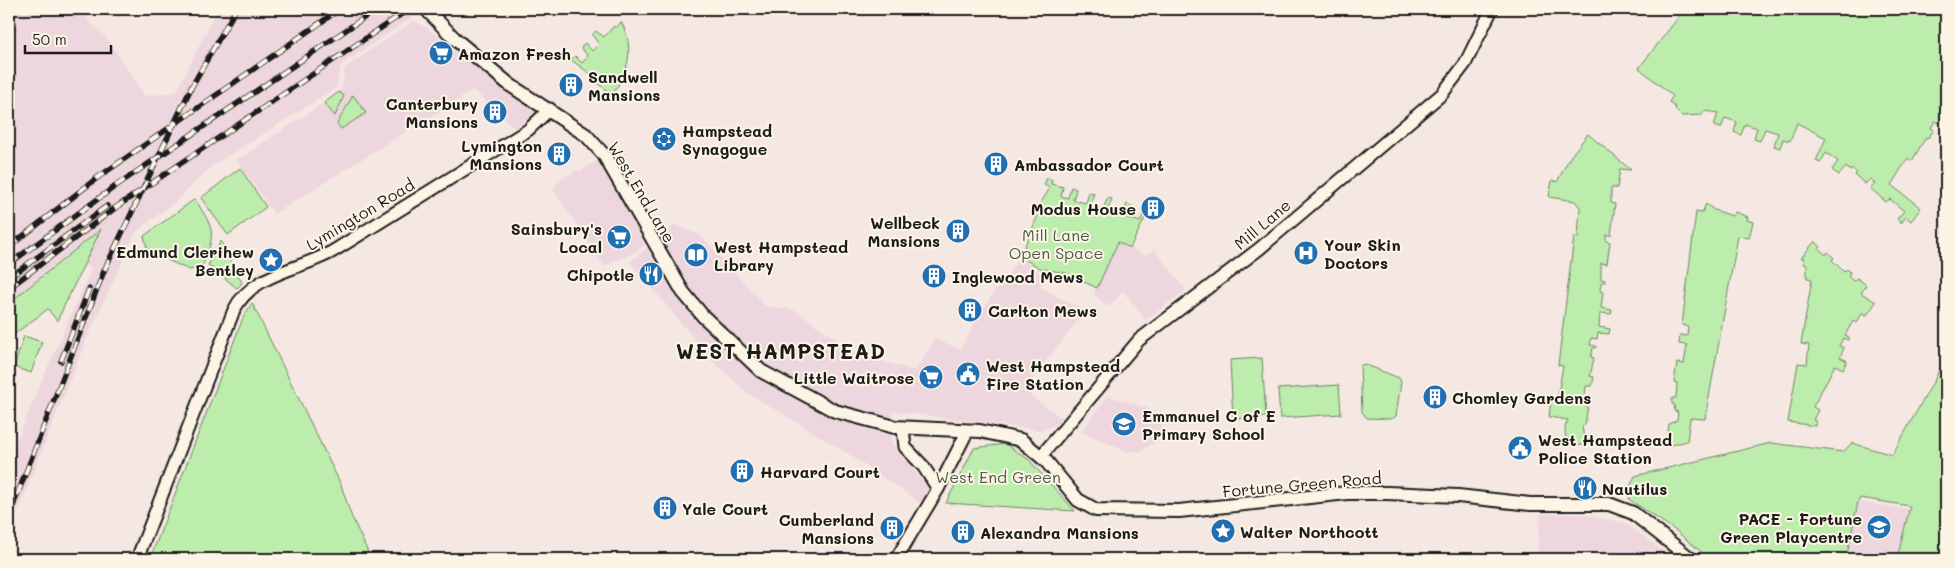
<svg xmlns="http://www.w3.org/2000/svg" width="1955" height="568" font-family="Mali,sans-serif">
<rect width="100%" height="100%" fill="#f5e7e2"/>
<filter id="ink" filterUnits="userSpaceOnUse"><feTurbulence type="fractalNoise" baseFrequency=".02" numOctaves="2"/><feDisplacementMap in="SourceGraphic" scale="10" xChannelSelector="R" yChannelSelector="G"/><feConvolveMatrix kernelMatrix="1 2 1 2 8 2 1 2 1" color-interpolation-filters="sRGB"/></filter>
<g filter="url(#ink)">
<g fill="#edd6de">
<polygon points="9,9 77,9 108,40 145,96 176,92 218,9 431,9 420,12 341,65 336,88 212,166 176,201 136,232 86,340 9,533 9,460 35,396 92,268 81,263 9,315"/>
<polygon points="414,20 544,106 515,128 473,90 274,214 237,160 338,94 342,88 345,68"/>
<polygon points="599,159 649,240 639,250 604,266 553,189 560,180 578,170 580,172"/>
<polygon points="675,225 701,236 765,306 794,310 859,355 916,371 935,339 960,349 985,306 1020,257 1046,278 1039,287 1085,311 1028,384 1030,396 1063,419 1051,427 1039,430 893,411 891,443 930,490 930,499 925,506 849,454 748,393 714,362 630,262"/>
<polygon points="1096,232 1145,255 1154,249 1186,290 1146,320 1123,291 1109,307 1094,294 1096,288 1073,277"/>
<polygon points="1108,396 1147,408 1160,415 1164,435 1142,451 1125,451 1081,432"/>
<polygon points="1858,502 1909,509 1897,559 1846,559"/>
<polygon points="1540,514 1582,514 1625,523 1673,559 1537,559"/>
</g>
<g fill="#bdedac" stroke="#6c8464">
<polygon points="1685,9 1946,9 1946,111 1939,123 1935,121 1931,128 1934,130 1928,138 1926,137 1912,161 1908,158 1891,185 1921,208 1911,221 1906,217 1901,223 1897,219 1904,211 1890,199 1886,202 1870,188 1875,183 1870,179 1865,184 1855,175 1857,173 1853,169 1850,171 1846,167 1839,175 1832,170 1838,161 1826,153 1820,163 1816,161 1826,138 1797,123 1790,141 1783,139 1780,148 1774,146 1778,133 1765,129 1760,141 1754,139 1757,128 1745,124 1741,135 1734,132 1737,122 1725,118 1721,128 1714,126 1718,113 1704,111 1702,115 1682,116 1675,110 1676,108 1669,102 1673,96 1639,68"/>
<path d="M621,22c14,24 8,51 -9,72l-19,-14 2,-3 -24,-17 4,-4 7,7 6,-7 -7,-8 4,-5 7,8 7,-7 -7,-9 4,-4 8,6 10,-11 2,2z"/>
<polygon points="339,92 344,96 335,116 324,103"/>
<polygon points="353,95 366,113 341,129 337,124"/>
<polygon points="1588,134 1631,170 1620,169 1617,188 1611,188 1611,203 1615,204 1611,235 1606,235 1606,241 1610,242 1607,264 1601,263 1601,279 1605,280 1605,282 1601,282 1600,291 1603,292 1601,308 1612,310 1611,314 1600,313 1599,327 1610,329 1609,334 1598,333 1597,339 1591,338 1590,345 1596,346 1596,348 1593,348 1591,357 1594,358 1590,376 1594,377 1592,386 1586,386 1584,404 1588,405 1585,425 1582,426 1585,445 1566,445 1565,427 1568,420 1549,417 1551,400 1557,400 1563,366 1558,365 1574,237 1578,238 1580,207 1575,201 1549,197 1552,180 1557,182 1570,157"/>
<polygon points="240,168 266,207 228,235 201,198"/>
<polygon points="1047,178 1052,180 1051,184 1063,187 1061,196 1068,198 1071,187 1076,189 1073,200 1086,203 1089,192 1094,193 1090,205 1103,209 1108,198 1112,199 1107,211 1122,216 1127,204 1132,206 1127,218 1140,222 1145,211 1148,212 1130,248 1118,242 1097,288 1065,273 1040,268 1020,257 1042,206 1040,204 1050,188 1044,185"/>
<path d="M195,199c20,32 21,33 7,68l-13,3 -30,-14 -12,-8 -3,-12z"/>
<polygon points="1706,204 1714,210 1733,216 1735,212 1748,217 1747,220 1753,222 1749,238 1738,236 1705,419 1690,418 1687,441 1663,447 1664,438 1667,439 1669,424 1677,420 1678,412 1674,411 1675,405 1672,404 1672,398 1676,398 1677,383 1674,382 1677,363 1684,364 1687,345 1679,344 1680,335 1687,336 1688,327 1682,325 1696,212 1702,213"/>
<polygon points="101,229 57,321 48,309 9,338 9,303"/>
<polygon points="221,241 242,283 237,288 208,265"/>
<polygon points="1815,241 1821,247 1819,249 1826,255 1828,252 1834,258 1832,260 1844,272 1847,269 1850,272 1848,276 1853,281 1857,278 1866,285 1861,293 1876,302 1867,315 1862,313 1857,323 1853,321 1845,335 1849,337 1848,340 1843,338 1839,346 1844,348 1840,357 1847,361 1843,369 1835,365 1813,407 1818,410 1813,420 1816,421 1815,426 1788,422 1798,363 1807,364 1809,345 1801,344 1812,279 1807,278 1807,265 1804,264 1804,258 1801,258"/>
<polygon points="252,303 341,485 351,515 371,559 150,559 243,318"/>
<polygon points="24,336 42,342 31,373 14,367"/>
<polygon points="1946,354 1946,559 1897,559 1910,506 1860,498 1858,502 1846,559 1710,559 1676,531 1630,500 1628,491 1635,476 1771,443 1843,452 1852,443 1892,455 1935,379"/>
<polygon points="1262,358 1266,417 1233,419 1230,360"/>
<polygon points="1364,364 1399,378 1401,382 1396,416 1392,419 1367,418 1362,412 1360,366"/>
<polygon points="1339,385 1341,414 1280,418 1278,389"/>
<polygon points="1005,444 1028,459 1075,511 946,503 974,448"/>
</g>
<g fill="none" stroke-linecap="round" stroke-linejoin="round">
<defs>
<g id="tertiary">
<polyline points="903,428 905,447 923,466 938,489"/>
<polyline points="1041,456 1139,340 1259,249 1442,94 1465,64 1492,9"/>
<path d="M137,559l97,-249c19,-38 68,-40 101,-60l193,-120 22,-21"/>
<polyline points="896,559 938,489 967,432"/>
</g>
<polyline id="secondary" points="426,9 455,39 510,85 586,135 604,155 683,292 703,316 761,371 835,411 895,427 980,431 1021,440 1046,461 1078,500 1096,510 1179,511 1347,493 1387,493 1458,496 1530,504 1609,504 1633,513 1691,559"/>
</defs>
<use href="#tertiary" stroke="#1c1c1c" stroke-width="15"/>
<use href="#secondary" stroke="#1c1c1c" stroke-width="16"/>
<use href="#tertiary" stroke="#fcf5e5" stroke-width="11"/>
<use href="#secondary" stroke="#fcf5e5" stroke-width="12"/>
<defs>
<g id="rail">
<polyline points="9,247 97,178 340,9"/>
<polyline points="9,264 117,185 377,9"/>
<polyline points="9,278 107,206"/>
<polyline points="9,288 115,208 409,9"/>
<polyline points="61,361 89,289"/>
<polyline points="9,516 104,271 192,86 236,9"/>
</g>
</defs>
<use href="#rail" stroke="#1c1c1c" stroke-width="5.5"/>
<use href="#rail" stroke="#fcf5e5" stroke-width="4" stroke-dasharray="11" stroke-linecap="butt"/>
</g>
</g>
<defs>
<symbol id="supermarket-disc" viewBox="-11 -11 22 22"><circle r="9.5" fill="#1f6fb2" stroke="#fcf5e5"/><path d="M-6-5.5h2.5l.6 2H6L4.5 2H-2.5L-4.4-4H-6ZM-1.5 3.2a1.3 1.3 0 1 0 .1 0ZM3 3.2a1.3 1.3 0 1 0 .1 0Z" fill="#fff"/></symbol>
<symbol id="building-disc" viewBox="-11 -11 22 22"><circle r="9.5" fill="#1f6fb2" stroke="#fcf5e5"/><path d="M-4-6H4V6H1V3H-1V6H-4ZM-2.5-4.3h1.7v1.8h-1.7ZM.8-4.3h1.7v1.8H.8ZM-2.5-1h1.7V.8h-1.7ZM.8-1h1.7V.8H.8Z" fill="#fff"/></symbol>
<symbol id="synagogue-disc" viewBox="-11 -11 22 22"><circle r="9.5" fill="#1f6fb2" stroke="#fcf5e5"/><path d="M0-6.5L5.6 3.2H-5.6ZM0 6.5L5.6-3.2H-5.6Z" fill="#fff"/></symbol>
<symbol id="hospital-disc" viewBox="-11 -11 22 22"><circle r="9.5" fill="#1f6fb2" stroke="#fcf5e5"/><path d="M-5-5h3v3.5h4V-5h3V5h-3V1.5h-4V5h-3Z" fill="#fff"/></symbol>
<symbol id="library-disc" viewBox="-11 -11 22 22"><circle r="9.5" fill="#1f6fb2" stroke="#fcf5e5"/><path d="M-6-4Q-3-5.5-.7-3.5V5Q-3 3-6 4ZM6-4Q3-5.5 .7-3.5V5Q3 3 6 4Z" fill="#fff"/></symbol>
<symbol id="sight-disc" viewBox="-11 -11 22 22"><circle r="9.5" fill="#1f6fb2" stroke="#fcf5e5"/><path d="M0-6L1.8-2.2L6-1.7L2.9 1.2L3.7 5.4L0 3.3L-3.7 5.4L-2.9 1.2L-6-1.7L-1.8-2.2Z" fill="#fff"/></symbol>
<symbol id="restaurant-disc" viewBox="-11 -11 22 22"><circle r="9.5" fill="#1f6fb2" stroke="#fcf5e5"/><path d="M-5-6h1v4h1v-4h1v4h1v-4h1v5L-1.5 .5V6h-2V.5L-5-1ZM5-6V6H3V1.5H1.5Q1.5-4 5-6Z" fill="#fff"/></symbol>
<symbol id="civic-disc" viewBox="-11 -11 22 22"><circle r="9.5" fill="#1f6fb2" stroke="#fcf5e5"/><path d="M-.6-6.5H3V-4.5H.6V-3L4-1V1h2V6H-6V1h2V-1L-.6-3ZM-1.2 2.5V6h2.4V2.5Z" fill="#fff"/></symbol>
<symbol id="school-disc" viewBox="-11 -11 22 22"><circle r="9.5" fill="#1f6fb2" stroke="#fcf5e5"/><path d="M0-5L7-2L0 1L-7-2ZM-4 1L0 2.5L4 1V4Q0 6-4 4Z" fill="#fff"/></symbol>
</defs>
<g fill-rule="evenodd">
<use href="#supermarket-disc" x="427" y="39" width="28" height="28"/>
<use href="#building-disc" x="557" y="71" width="28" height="28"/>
<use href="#building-disc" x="481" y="98" width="28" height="28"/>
<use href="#synagogue-disc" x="650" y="125" width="28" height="28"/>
<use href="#building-disc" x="545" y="140" width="28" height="28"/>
<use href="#building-disc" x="982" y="150" width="28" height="28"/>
<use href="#building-disc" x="1139" y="194" width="28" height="28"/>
<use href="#building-disc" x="944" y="217" width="28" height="28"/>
<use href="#supermarket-disc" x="605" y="223" width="28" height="28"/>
<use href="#hospital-disc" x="1292" y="239" width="28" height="28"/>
<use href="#library-disc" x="682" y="241" width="28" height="28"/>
<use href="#sight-disc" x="257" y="246" width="28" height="28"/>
<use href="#restaurant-disc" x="637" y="260" width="28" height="28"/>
<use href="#building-disc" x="920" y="262" width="28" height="28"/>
<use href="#building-disc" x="956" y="296" width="28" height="28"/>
<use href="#civic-disc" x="954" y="360" width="28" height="28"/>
<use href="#supermarket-disc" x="917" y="363" width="28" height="28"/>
<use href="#building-disc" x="1421" y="383" width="28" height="28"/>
<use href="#school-disc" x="1110" y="410" width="28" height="28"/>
<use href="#civic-disc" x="1506" y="434" width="28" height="28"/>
<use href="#building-disc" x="728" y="457" width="28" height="28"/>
<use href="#restaurant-disc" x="1571" y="474" width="28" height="28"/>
<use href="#building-disc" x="651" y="494" width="28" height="28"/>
<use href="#school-disc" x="1865" y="513" width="28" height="28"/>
<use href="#building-disc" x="878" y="514" width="28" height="28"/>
<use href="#sight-disc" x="1209" y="517" width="28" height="28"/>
<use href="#building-disc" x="949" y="518" width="28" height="28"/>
</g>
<g text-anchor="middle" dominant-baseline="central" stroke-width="4" stroke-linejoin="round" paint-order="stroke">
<g font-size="16" font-weight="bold" fill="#1c1c1c" stroke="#fcf5e5" text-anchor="start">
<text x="458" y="53">Amazon Fresh</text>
<text x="588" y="76">Sandwell<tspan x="588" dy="18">Mansions</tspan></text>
<text x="478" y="103" text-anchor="end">Canterbury<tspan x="478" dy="18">Mansions</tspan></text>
<text x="682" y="130">Hampstead<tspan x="682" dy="18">Synagogue</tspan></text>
<text x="542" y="145" text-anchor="end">Lymington<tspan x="542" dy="18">Mansions</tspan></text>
<text x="1014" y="164">Ambassador Court</text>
<text x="1136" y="208" text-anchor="end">Modus House</text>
<text x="940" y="222" text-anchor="end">Wellbeck<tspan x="940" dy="18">Mansions</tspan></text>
<text x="602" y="228" text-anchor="end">Sainsbury's<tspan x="602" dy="18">Local</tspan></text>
<text x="1324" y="244">Your Skin<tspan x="1324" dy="18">Doctors</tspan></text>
<text x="714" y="246">West Hampstead<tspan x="714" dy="18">Library</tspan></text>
<text x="254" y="251" text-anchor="end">Edmund Clerihew<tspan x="254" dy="18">Bentley</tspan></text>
<text x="634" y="274" text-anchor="end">Chipotle</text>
<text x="952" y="276">Inglewood Mews</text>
<text x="988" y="310">Carlton Mews</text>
<text x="986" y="365">West Hampstead<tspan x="986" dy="18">Fire Station</tspan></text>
<text x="914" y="377" text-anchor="end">Little Waitrose</text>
<text x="1452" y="397">Chomley Gardens</text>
<text x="1142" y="415">Emmanuel C of E<tspan x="1142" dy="18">Primary School</tspan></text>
<text x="1538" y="439">West Hampstead<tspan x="1538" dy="18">Police Station</tspan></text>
<text x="760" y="471">Harvard Court</text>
<text x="1602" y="488">Nautilus</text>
<text x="682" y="508">Yale Court</text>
<text x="1862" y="518" text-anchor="end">PACE - Fortune<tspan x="1862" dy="18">Green Playcentre</tspan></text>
<text x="874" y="519" text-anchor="end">Cumberland<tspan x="874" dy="18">Mansions</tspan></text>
<text x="1240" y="531">Walter Northcott</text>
<text x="980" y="532">Alexandra Mansions</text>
</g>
<g font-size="16" fill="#1c1c1c" stroke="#fcf5e5">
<text transform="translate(642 192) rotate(59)">West End Lane</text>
<text transform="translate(360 214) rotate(-31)">Lymington Road</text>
<text transform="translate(1262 224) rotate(-40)">Mill Lane</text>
<text transform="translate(1302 484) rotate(-5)">Fortune Green Road</text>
</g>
<g font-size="16" fill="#4c5b47" stroke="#fcf5e5">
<text x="1056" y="234">Mill Lane<tspan x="1056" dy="18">Open Space</tspan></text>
<text x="998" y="476">West End Green</text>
</g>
<g font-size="21" font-weight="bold" letter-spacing="1" fill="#1c1c1c" stroke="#fcf5e5">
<text x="781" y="350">WEST HAMPSTEAD</text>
</g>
</g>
<rect width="1955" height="568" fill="none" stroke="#fcf5e5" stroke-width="30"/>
<rect x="15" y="15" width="1925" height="538" fill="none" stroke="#1c1c1c" stroke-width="2" filter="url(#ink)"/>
<path d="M25 45v8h86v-8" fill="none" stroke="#1c1c1c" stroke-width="2.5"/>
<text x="32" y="45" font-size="15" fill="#1c1c1c" stroke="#fcf5e5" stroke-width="4" paint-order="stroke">50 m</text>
</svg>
